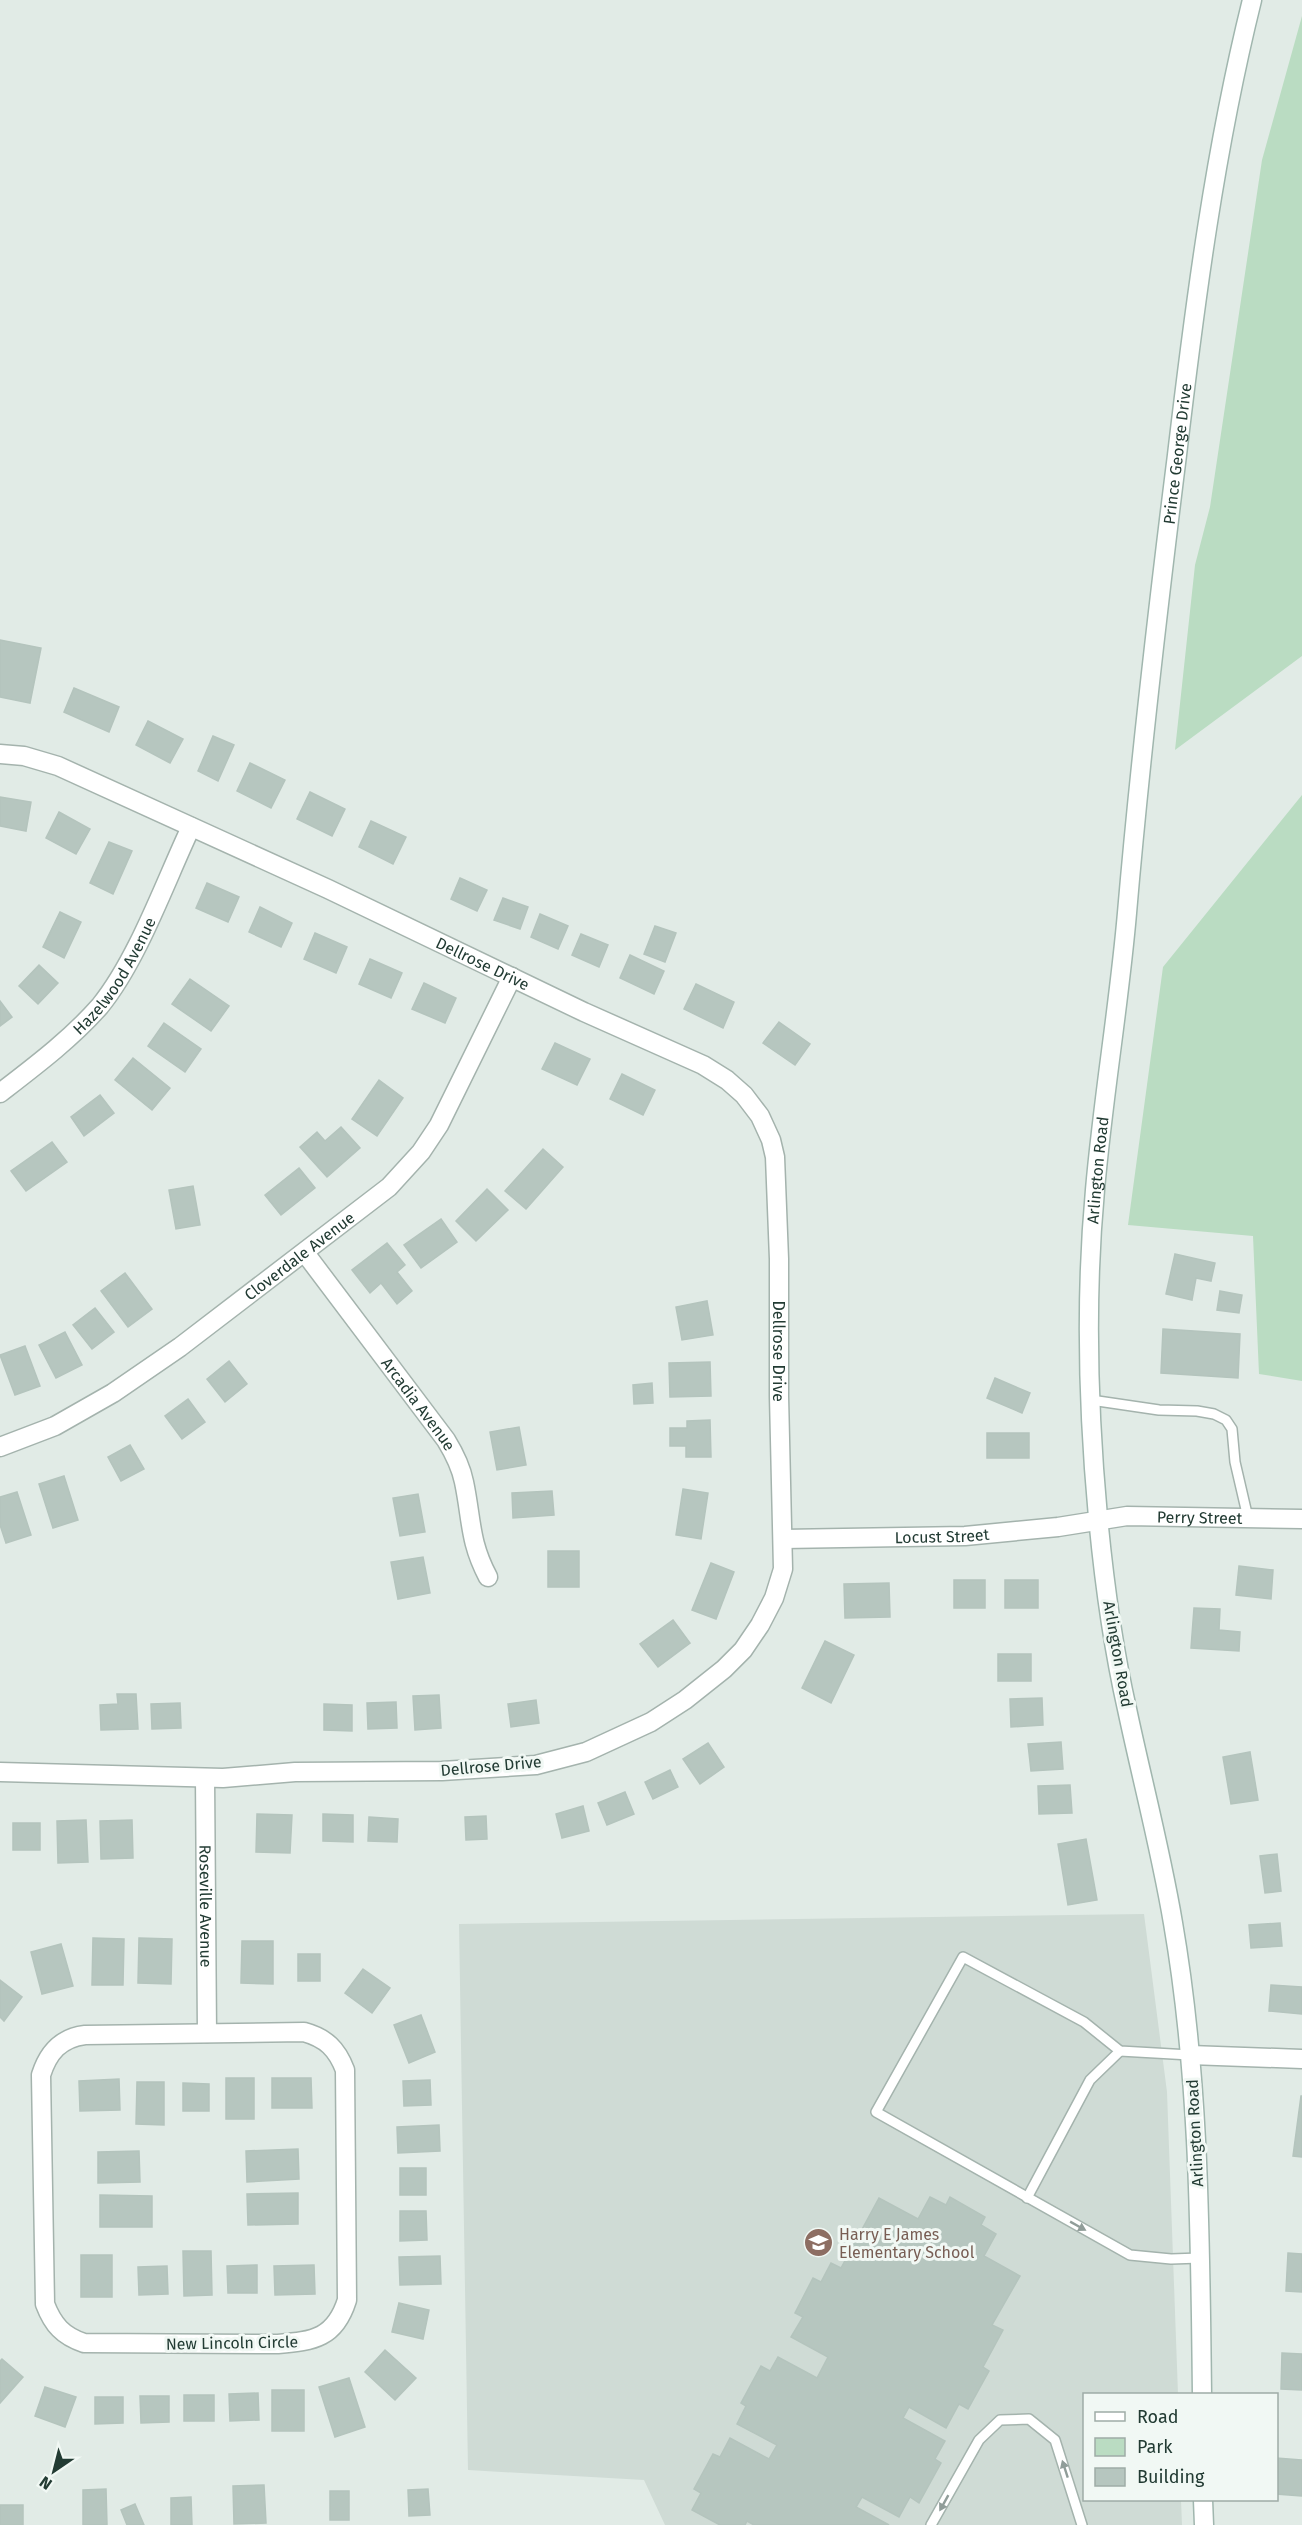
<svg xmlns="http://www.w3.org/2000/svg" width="1302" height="2525" font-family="'Fira Sans',sans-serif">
<rect width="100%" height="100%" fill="#e1ebe6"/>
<polygon fill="#cfdbd5" points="1144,1914 1167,2092 1178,2394 1084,2394 1084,2500 1181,2500 1182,2525 665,2525 644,2480 468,2470 459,1924"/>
<g fill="#badcc2">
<polygon points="1302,16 1302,656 1175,750 1195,565 1210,507 1262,160"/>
<polygon points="1302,795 1302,1381 1259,1374 1253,1236 1128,1225 1163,967"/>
</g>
<g fill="#b6c6bf" stroke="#b4c4bd" stroke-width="1.5">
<polygon points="0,640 41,648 30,703 0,697"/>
<polygon points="74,688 119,707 109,732 64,712"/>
<polygon points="148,721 183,739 170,763 136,745"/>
<polygon points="213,736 234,745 218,781 198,771"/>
<polygon points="250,763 285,780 271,808 237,791"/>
<polygon points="310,792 345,809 332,836 297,819"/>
<polygon points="0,797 31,802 26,831 0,826"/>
<polygon points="59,812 90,829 76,854 46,838"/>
<polygon points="371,821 406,837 393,864 359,847"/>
<polygon points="109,842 132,851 113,894 90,883"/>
<polygon points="460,878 487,890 477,911 451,899"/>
<polygon points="207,883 239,897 228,922 196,908"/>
<polygon points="503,898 528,907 520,929 494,920"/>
<polygon points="260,907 292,923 281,947 249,932"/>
<polygon points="60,912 81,922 64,958 43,947"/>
<polygon points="540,914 568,926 558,949 531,937"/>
<polygon points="655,926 676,933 665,962 644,954"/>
<polygon points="315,933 347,947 336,973 304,959"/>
<polygon points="581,934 608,945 599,967 572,955"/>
<polygon points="630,955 664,971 654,994 620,978"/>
<polygon points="370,959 402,973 391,998 359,984"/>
<polygon points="39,965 58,983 38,1004 19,986"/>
<polygon points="190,979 229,1006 211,1031 172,1004"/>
<polygon points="424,983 456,998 445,1023 412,1009"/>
<polygon points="696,984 734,1002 723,1028 684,1009"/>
<polygon points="0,1001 12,1017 0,1026"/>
<polygon points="779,1022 810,1044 795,1065 763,1043"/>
<polygon points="164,1023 201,1049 185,1072 148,1046"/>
<polygon points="555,1043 590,1059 577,1085 542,1069"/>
<polygon points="133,1058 170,1088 152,1110 115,1080"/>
<polygon points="622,1074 655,1090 643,1115 610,1099"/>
<polygon points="379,1080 403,1098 377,1136 352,1119"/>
<polygon points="100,1095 114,1113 84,1136 71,1117"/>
<polygon points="341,1127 360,1148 327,1177 300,1147 317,1132 325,1141"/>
<polygon points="52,1142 67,1162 26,1191 11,1171"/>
<polygon points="543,1149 563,1167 526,1209 505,1191"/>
<polygon points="299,1168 315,1188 281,1215 265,1195"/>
<polygon points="193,1186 200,1225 176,1229 169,1190"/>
<polygon points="487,1189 508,1210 476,1241 456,1221"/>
<polygon points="441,1219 457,1242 421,1268 404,1245"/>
<polygon points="387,1243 405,1265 397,1272 412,1291 397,1304 381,1283 370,1293 352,1270"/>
<polygon points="1175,1254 1215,1263 1211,1281 1196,1278 1192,1300 1166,1294"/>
<polygon points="125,1273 152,1309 128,1327 101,1291"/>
<polygon points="1220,1291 1242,1295 1239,1313 1217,1310"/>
<polygon points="707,1301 713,1335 682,1340 676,1307"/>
<polygon points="95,1308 114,1332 92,1349 73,1325"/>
<polygon points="1163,1329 1240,1334 1238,1378 1161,1373"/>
<polygon points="65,1332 82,1365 56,1378 39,1345"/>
<polygon points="25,1346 40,1386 15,1395 0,1355"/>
<polygon points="229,1361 247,1384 225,1402 207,1379"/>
<polygon points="710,1362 711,1396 670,1397 669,1363"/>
<polygon points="995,1378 1030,1393 1022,1413 987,1398"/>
<polygon points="652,1383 653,1403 634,1404 633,1385"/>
<polygon points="188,1399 205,1422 182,1439 165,1416"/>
<polygon points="710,1420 711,1457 686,1457 686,1446 670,1446 670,1428 687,1428 687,1421"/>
<polygon points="519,1427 526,1465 497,1470 490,1432"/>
<rect x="987" y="1433" width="42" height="25"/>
<polygon points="130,1445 144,1469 121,1481 108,1457"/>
<polygon points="64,1476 78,1520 53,1528 39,1484"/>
<polygon points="683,1489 708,1493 701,1539 676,1535"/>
<polygon points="552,1491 554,1515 513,1518 512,1493"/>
<polygon points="17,1492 31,1535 6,1543 0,1525 0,1497"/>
<polygon points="418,1494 425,1532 400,1536 393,1498"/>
<rect x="548" y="1551" width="31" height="36"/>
<polygon points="423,1557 430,1593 398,1599 391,1562"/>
<polygon points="711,1563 734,1572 716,1619 692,1610"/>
<polygon points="1239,1566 1273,1570 1271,1599 1236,1595"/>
<rect x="954" y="1580" width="31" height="28"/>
<rect x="1005" y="1580" width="33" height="28"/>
<polygon points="889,1583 890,1617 845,1618 844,1584"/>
<polygon points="1194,1608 1220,1609 1219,1630 1240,1632 1239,1651 1191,1648"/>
<polygon points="673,1620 690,1643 658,1667 640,1644"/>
<polygon points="825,1641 854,1655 831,1703 802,1688"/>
<rect x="998" y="1654" width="33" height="27"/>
<polygon points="117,1694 136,1694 138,1729 101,1730 100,1705 118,1704"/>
<polygon points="439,1695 441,1728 415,1730 413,1696"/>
<polygon points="1042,1698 1043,1725 1011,1727 1010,1699"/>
<polygon points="536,1700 539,1723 511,1727 508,1704"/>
<polygon points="396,1702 397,1728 368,1729 367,1703"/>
<polygon points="180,1703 181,1728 152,1729 151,1704"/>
<polygon points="324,1704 352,1705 352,1731 324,1730"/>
<polygon points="1061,1742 1063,1769 1031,1771 1028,1744"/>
<polygon points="708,1743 724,1767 700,1784 683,1759"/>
<polygon points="1250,1752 1258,1800 1231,1804 1223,1757"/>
<polygon points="670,1770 678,1787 653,1799 645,1782"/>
<polygon points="1070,1785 1072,1813 1039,1814 1038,1786"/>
<polygon points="625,1792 634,1814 607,1825 598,1803"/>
<polygon points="583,1806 589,1831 562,1838 556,1814"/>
<polygon points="257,1814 292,1815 290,1853 256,1852"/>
<polygon points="323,1814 353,1815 353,1842 323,1841"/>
<polygon points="486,1816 487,1839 466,1840 465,1817"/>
<polygon points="369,1817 398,1819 397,1842 368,1841"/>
<polygon points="86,1820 88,1862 58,1863 57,1821"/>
<polygon points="132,1820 133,1858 101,1859 100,1821"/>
<rect x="13" y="1823" width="27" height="27"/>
<polygon points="1086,1839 1097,1900 1068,1905 1058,1844"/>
<polygon points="1277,1854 1281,1891 1265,1893 1260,1856"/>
<polygon points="1280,1923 1282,1946 1251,1948 1249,1925"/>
<polygon points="93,1938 124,1939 123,1985 92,1985"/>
<polygon points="139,1938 172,1939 171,1984 138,1983"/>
<polygon points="242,1941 273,1941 273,1984 241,1983"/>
<polygon points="61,1944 73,1986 42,1994 31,1952"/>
<rect x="298" y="1954" width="22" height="27"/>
<polygon points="363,1969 390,1988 372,2013 345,1993"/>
<polygon points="0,1980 22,1997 4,2021 0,2017"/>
<polygon points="1271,1985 1302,1987 1302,2014 1269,2011"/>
<polygon points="421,2015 435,2052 409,2063 394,2025"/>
<rect x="226" y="2078" width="28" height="41"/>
<polygon points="272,2078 311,2078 312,2108 272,2108"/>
<polygon points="119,2079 120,2110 80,2111 79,2081"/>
<polygon points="430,2080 431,2105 404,2106 403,2081"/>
<polygon points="137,2082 164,2082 164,2125 136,2124"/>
<polygon points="183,2083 209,2084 209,2111 183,2111"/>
<polygon points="1301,2096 1302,2096 1302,2157 1293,2156"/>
<polygon points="439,2125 440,2151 398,2153 397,2127"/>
<polygon points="298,2149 299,2179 247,2182 246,2151"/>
<polygon points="139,2151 140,2182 98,2183 98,2152"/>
<rect x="400" y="2168" width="26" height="27"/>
<polygon points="298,2193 298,2224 248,2225 247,2194"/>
<polygon points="100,2195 152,2196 152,2227 100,2227"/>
<polygon points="930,2197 946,2205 950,2197 985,2217 981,2225 996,2234 984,2256 1020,2276 992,2325 1003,2330 983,2367 989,2371 968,2409 959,2404 946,2428 909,2407 903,2418 945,2441 935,2459 941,2463 919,2503 910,2497 899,2517 862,2497 856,2507 889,2525 754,2525 747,2521 745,2525 720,2525 692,2510 701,2493 694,2489 713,2454 720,2457 730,2438 769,2459 777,2445 737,2424 746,2406 741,2403 761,2366 770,2371 778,2357 817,2378 828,2357 791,2337 803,2317 795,2313 813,2278 821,2282 831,2263 841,2268 879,2198 918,2219"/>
<polygon points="400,2211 426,2211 427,2240 400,2241"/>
<polygon points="183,2251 211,2251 212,2295 184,2296"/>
<polygon points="1288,2253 1302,2254 1302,2292 1286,2291"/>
<rect x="81" y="2255" width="31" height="42"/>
<polygon points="440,2256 441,2284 400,2285 399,2257"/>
<polygon points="257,2265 257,2293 228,2293 227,2266"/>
<polygon points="314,2265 315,2294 275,2295 274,2266"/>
<polygon points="167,2266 168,2294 139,2295 138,2267"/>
<polygon points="399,2303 429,2310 423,2339 392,2332"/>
<polygon points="385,2350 416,2378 395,2400 365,2372"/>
<polygon points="1282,2353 1302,2354 1302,2390 1281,2389"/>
<polygon points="2,2359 23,2377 0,2403 0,2361"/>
<polygon points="349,2378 365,2427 335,2437 319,2387"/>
<polygon points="45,2387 76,2397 65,2427 35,2416"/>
<rect x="272" y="2390" width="32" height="41"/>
<polygon points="258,2393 259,2420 230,2421 229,2394"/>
<rect x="184" y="2395" width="30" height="26"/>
<polygon points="140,2396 169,2396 169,2422 141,2423"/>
<polygon points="95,2397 123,2397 123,2423 95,2424"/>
<polygon points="1276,2458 1302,2460 1302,2496 1276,2494"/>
<polygon points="264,2485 266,2523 234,2524 233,2486"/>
<polygon points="106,2489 107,2525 83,2525 83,2490"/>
<polygon points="428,2489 430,2515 409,2516 408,2490"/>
<rect x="330" y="2491" width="19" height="29"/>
<polygon points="191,2497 192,2525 171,2525 171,2498"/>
<polygon points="135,2504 144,2525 127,2525 121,2510"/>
<rect x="0" y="2505" width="23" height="20"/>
</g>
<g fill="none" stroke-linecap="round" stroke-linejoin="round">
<defs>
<g id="service">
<polyline points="1091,1400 1159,1410 1197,1411 1214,1414 1226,1420 1232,1429 1235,1462 1248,1518"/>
<polyline points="1190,2055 1120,2051 1084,2022 963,1957 876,2112 1130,2255 1171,2259 1200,2258"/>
<polyline points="1027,2198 1090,2080 1120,2051"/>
<polyline points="931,2525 979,2440 1000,2420 1029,2419 1055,2440 1082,2525"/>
</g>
<g id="minor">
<path id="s1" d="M0,754l24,2 34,10 270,123 256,123 119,53 24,15 17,15 16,21 11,24 4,17 4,102v137l4,173 -9,29 -14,27 -17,25 -19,19 -39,31 -34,22 -65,30 -50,13 -94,6 -147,1 -72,6 -223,-6"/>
<path id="s2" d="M0,1093c35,-27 71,-54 100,-87 38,-47 65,-124 91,-179"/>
<path id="s3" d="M305,1253l141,187c8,13 15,27 18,42 8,38 5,59 24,95"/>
<path id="s4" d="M0,1447l55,-21 58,-33 67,-46 209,-160 32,-35 18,-27 73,-148"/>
<path id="s5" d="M783,1539l182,-3 93,-9 69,-11 175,3"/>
<path id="s6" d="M205,1778l2,255"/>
<path d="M304,2032c22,6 33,17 41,38l2,230c-12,38 -33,41 -69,44l-194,-1c-21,-7 -31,-18 -39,-39l-4,-229c7,-22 19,-37 44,-40z"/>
<polyline points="1190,2055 1302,2059"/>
</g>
<g id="secondary">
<path id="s7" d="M1202,2394c-2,-157 -2,-315 -29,-471 -12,-72 -31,-143 -46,-214 -14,-62 -23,-128 -29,-192 -10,-108 -13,-219 -3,-327 8,-93 24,-184 32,-277 13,-153 31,-306 50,-458 18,-153 38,-306 75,-455"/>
<polyline points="1203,2500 1204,2525"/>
</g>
</defs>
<use href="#service" stroke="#a4b3ad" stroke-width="12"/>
<use href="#minor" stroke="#a4b3ad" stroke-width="21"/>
<use href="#secondary" stroke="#a0b6ae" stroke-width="21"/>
<use href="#service" stroke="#fff" stroke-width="9"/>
<use href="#minor" stroke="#fff" stroke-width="18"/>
<use href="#secondary" stroke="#fff" stroke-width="18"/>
</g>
<defs><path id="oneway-solid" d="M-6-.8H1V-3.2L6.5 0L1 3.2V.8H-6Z" transform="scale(1.5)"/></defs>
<g fill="#909d99">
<use href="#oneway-solid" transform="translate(1078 2226) rotate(29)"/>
<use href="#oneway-solid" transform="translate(1065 2469) rotate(-108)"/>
<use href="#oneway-solid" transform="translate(944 2503) rotate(119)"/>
</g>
<defs>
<symbol id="school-disc" viewBox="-11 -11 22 22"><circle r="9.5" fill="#8d6e63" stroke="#f1f8f4"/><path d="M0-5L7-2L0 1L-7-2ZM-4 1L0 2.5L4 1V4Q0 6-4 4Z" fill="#fff"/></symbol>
</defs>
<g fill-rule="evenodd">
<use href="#school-disc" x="802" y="2226" width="33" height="33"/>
</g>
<g text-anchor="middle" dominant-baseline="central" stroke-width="6" stroke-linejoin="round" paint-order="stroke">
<g font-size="16" fill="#223b33" stroke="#f1f8f4">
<text stroke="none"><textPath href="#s7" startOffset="1954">Prince George Drive</textPath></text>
<text stroke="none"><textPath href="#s1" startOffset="528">Dellrose Drive</textPath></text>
<text stroke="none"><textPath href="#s2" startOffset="166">Hazelwood Avenue</textPath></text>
<text stroke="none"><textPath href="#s7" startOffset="1233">Arlington Road</textPath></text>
<text stroke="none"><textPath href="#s4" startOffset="357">Cloverdale Avenue</textPath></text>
<text stroke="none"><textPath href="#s1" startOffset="1086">Dellrose Drive</textPath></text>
<text stroke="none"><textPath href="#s3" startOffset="189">Arcadia Avenue</textPath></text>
<text stroke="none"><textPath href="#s5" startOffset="418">Perry Street</textPath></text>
<text stroke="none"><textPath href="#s5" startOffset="159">Locust Street</textPath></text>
<text transform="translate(1118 1654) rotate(80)">Arlington Road</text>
<text transform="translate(491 1766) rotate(-5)">Dellrose Drive</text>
<text stroke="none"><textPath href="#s6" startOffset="128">Roseville Avenue</textPath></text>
<text transform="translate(1195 2133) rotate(-93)">Arlington Road</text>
<text transform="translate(232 2343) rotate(-1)">New Lincoln Circle</text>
</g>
<g font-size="16" fill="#785e54" stroke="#f1f8f4" text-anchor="start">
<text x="839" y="2234">Harry E James<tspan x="839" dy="18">Elementary School</tspan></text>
</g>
</g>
<rect x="1083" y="2393" width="195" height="108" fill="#f1f8f4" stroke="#9eaca7" stroke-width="1.5"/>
<rect x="1095" y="2412" width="30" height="9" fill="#ffffff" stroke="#9eaca7" stroke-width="1.5"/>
<text x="1137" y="2423" font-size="18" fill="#223b33">Road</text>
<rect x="1095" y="2438" width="30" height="18" fill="#badcc2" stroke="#9eaca7" stroke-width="1.5"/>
<text x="1137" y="2453" font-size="18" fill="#223b33">Park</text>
<rect x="1095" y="2468" width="30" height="18" fill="#b6c6bf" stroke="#9eaca7" stroke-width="1.5"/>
<text x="1137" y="2483" font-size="18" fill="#223b33">Building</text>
<g transform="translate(54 2471) rotate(215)" stroke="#f1f8f4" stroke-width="4.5" paint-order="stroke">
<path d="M0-4.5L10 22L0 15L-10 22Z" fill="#223b33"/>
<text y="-9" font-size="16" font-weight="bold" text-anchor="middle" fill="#223b33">N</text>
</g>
</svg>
